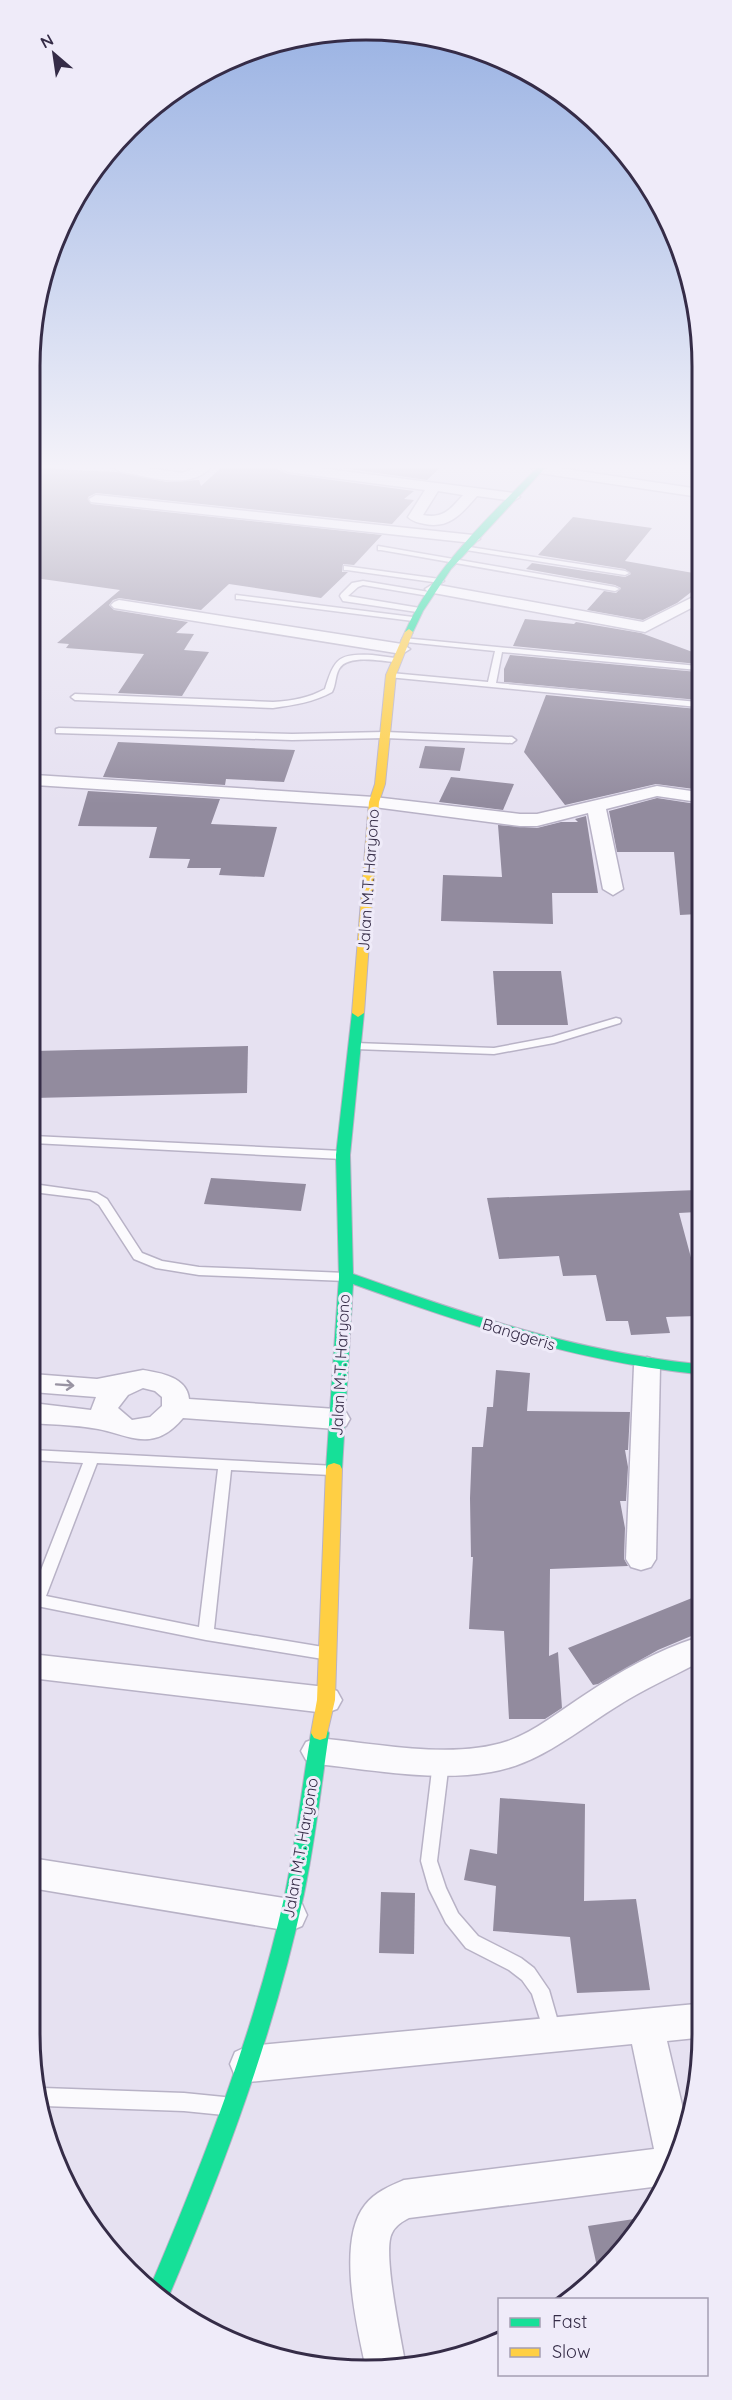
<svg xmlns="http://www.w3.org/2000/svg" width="732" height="2400" font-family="Quicksand,sans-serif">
<rect width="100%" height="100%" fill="#e6e1f1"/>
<g fill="#928b9e">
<polygon points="36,468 116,472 167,482 199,480 201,486 221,468 274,468 288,474 414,491 404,499 414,500 392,524 96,493 88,497 91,504 382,535 354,565 343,564 342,572 348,572 321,598 229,584 201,610 119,598 113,600 109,605 114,610 188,622 176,633 194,634 184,650 209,652 182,696 118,693 144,654 66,648 69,644 57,643 120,590 35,578"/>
<polygon points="342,468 440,468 427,480"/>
<polygon points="573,517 652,528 625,561 699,574 699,586 677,603 643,620 587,610 604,591 616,593 621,588 615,585 526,569 532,563 625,577 631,574 625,569 538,555"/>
<polygon points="525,619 574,624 576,622 641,633 698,654 698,664 513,646"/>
<polygon points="510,655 698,672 698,700 504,682 504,669"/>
<polygon points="546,695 698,709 698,781 693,781 694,789 656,784 565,805 524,752"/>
<polygon points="118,742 295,750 284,782 226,779 225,785 103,777"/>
<polygon points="425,746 465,748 460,771 419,768"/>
<polygon points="451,777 514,784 503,810 439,802"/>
<polygon points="88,791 220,799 211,824 277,827 264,877 219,875 221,868 187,868 190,859 149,858 157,827 78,826"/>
<polygon points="657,798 696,804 698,914 680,915 674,852 617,852 609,811"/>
<polygon points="586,816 598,893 552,893 553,924 441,921 443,875 502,877 498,825 537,828 561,822 578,822 575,819"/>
<polygon points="493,971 561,971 568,1025 497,1025"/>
<polygon points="248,1046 247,1093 34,1098 34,1051"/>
<polygon points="211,1178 306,1184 301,1211 204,1204"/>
<polygon points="697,1190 697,1212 679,1213 697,1280 697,1316 666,1317 670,1333 631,1335 628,1321 606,1321 596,1275 563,1276 559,1256 499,1259 487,1198"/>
<polygon points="496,1370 530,1373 527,1411 630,1412 628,1450 625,1450 628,1467 626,1501 620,1501 625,1528 624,1559 628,1566 550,1569 549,1656 558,1652 562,1708 545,1719 509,1719 504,1631 469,1629 473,1557 471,1557 470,1498 472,1447 483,1447 487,1407 493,1407"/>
<polygon points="697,1596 696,1634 658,1650 598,1684 593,1685 568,1648"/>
<polygon points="500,1798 585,1804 584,1901 636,1899 650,1990 577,1993 570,1937 493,1931 496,1886 464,1880 470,1849 497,1854"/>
<polygon points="381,1892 415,1893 414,1954 379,1953"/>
<polygon points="647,2217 646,2220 598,2271 588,2226"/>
</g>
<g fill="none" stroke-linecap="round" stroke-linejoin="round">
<defs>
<g id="lane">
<polygon points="378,546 615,587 619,589 615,591 381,550 378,550"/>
<polygon points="463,546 625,571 629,573 625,575 466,550 462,548"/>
<polygon points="344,566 440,579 444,581 440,583 347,570 344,570"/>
<polygon points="363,581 429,592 433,594 429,596 363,585 358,587 348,596 420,608 420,612 417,612 343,601 340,596 341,594 352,583"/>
<polygon points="236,595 413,617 417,619 413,621 239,599 236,599"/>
<polygon points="403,638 698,666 698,670 502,652 496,683 698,702 698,707 388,677 387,675 391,673 488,682 495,651 406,642 402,640"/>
<path d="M372,655l23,3 4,2 -4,2c-14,-1 -48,-8 -56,7 -4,7 -3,16 -7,23 -18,10 -38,13 -59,16l-198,-8 -4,-3 4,-3 198,8c19,-1 36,-4 52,-13 10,-32 14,-35 47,-34z"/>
<polygon points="59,728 292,734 385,732 512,737 516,740 512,743 385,738 292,740 56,733 56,729"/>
<polygon points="616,1018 620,1019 621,1021 620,1023 554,1043 494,1054 355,1049 350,1046 355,1043 494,1048 552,1037"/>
<polygon points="33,1136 342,1151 348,1155 342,1159 33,1143"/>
<polygon points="33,1184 97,1193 107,1199 142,1253 162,1261 199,1267 346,1273 352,1277 346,1281 199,1275 156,1268 134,1259 99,1205 90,1199 33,1192"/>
<path d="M32,1450l304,16 2,4 -2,4 -5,1 -100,-5 -17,159 109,18 5,2 3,4 -3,4 -5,2 -117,-19 -174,-35v-12l51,-130 -51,-3zM97,1463l121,6 -19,158 -153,-31z"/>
<polygon points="441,1755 447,1757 449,1762 437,1861 446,1888 458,1913 478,1936 521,1958 534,1968 549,1990 561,2032 558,2038 552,2041 546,2038 532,1994 522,1980 509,1970 466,1948 446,1923 429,1889 421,1861 433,1762 435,1757"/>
<polygon points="43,2088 184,2093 224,2097 231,2100 233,2106 231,2112 224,2115 184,2111 44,2106 41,2089"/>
</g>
<g id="street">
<path d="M114,468h34l34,5 12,-5h16c-21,23 -62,8 -89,4z"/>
<path d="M281,468h38l194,25 7,4 -7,4 -36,-5c-15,17 -27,33 -52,28 -6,-1 -13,-3 -17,-7l17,-27 -137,-18zM438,491l25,4c-12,14 -20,24 -40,20z"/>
<polygon points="559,468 699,489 699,497 539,473 532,469"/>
<polygon points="96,495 473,535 480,539 473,543 91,502 89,499"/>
<polygon points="433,584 643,622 699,594 699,604 645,632 428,592 425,589"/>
<polygon points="119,600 402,644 410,649 402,654 114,608 111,605 114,602"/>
<polygon points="35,775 374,797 520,814 537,814 657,786 698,792 698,802 657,796 606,809 623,889 613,895 603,889 588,813 537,826 520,826 374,807 35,785"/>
<polygon points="647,1357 656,1360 660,1366 656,1559 651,1567 641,1570 631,1567 626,1559 634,1366 638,1360"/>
<path d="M143,1370c18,3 44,7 46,29l147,10 10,3 4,7 -4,7 -10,3 -153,-11c-25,30 -45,22 -76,13 -23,-6 -51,-6 -75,-8v-20l59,7 5,-13 -64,-5v-18l65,5zM143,1388l12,3 7,6v9l-12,11 -18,3 -14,-12 10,-13z"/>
<path d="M696,1638v26c-25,13 -52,25 -77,41 -41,25 -79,59 -128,67 -57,10 -117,-2 -174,-8l-11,-4 -5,-9 5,-9 11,-4c58,5 135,22 191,3 28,-10 53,-31 78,-47 33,-22 72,-44 110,-56z"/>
<polygon points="31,1654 326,1687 337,1691 342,1700 337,1709 326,1713 31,1678"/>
<polygon points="31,1858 290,1899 302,1904 307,1915 302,1926 290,1931 31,1888"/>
<path d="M696,2004v34l-29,3 19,81 -26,64 -251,32c-6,3 -14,8 -17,15 -10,18 9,105 13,129l-40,2c-9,-41 -28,-124 0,-159 10,-13 25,-19 39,-25l250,-31 -22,-105 -384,38 -13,-6 -5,-12 5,-12 13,-6z"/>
</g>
<g id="fast">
<path d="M537,468h8l-94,101 -28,42 -11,23h-6l-1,-2c29,-65 83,-114 132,-164z"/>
<path d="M358,1009l6,4 -14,142 3,119c115,41 222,77 344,90v10c-121,-13 -230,-49 -344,-90l-11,185 -2,4h-12l-2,-4 13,-192 -3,-122 16,-142z"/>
<path d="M320,1726l6,2 3,5c-8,54 -14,108 -25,161 -30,139 -80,273 -136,404l-17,-13c54,-127 104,-256 134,-391 11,-53 17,-107 26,-161l3,-5z"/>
</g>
<g id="slow">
<polygon points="409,629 413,632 396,675 385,784 379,802 364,1013 358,1017 352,1013 369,802 375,784 386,675 405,632"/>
<polygon points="334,1463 340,1465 342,1469 335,1700 326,1738 320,1740 314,1738 311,1733 317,1700 326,1469 328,1465"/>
</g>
</defs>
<use href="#lane" stroke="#b8b2c6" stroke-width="3"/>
<use href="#street" stroke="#b8b2c6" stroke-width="3"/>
<use href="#fast" stroke="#b8b2c6" stroke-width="2"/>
<use href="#slow" stroke="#b8b2c6" stroke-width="2"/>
<use href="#lane" fill="#fbfafd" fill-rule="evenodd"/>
<use href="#street" fill="#fbfafd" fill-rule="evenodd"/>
<use href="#fast" fill="#16e098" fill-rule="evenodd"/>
<use href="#slow" fill="#ffcf43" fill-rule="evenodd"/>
</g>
<defs><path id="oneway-shaft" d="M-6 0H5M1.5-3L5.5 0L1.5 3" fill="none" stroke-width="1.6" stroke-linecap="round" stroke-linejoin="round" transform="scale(1.5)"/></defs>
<use stroke="#9893a2" href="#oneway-shaft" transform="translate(65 1385) rotate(4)"/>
<linearGradient id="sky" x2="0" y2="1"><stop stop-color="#95afe2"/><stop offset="0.58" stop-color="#f4f2f9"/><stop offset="1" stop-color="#f4f2f9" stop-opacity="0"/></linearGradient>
<rect width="732" height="804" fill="url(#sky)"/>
<g text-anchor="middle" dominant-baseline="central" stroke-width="6" stroke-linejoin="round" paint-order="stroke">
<g font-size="16" fill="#352c47" stroke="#efebf9">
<text transform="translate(368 880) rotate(-86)">Jalan M.T. Haryono</text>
<text transform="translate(519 1334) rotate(17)">Banggeris</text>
<text transform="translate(340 1365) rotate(-87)">Jalan M.T. Haryono</text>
<text transform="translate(300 1848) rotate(-80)">Jalan M.T. Haryono</text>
</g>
</g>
<path d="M0 0H732V2400H0ZM366 40H366A326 326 0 0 1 692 366V2034A326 326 0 0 1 366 2360H366A326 326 0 0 1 40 2034V366A326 326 0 0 1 366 40Z" fill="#efebf9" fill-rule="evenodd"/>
<path fill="none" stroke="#352c47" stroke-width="3" d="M366 40H366A326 326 0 0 1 692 366V2034A326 326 0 0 1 366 2360H366A326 326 0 0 1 40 2034V366A326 326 0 0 1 366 40Z"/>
<rect x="498" y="2298" width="210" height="78" fill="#efebf9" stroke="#a59fb2" stroke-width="1.5"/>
<rect x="510" y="2318" width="30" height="9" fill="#16e098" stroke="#a59fb2" stroke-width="1.5"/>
<text x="552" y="2328" font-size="18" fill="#352c47">Fast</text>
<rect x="510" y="2348" width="30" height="9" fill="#ffcf43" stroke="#a59fb2" stroke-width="1.5"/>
<text x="552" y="2358" font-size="18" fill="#352c47">Slow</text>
<g transform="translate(54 54) rotate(331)" stroke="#efebf9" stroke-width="4.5" paint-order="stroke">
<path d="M0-4.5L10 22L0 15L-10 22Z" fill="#352c47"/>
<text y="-9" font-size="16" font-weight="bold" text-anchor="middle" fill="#352c47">N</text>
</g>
</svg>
